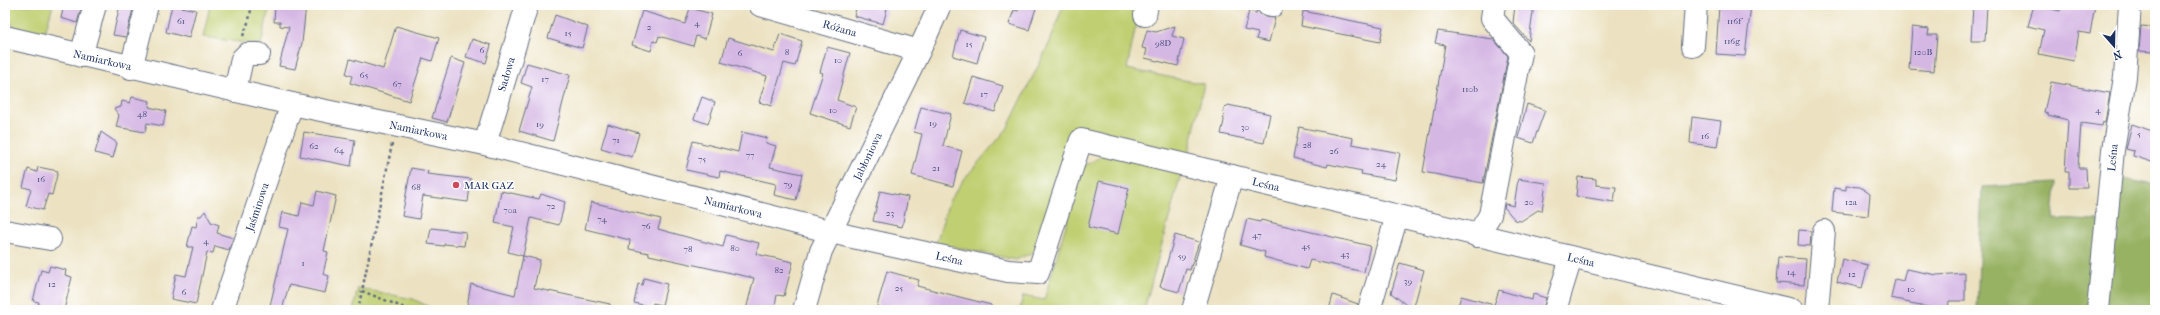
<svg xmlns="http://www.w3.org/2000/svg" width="2160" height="315" font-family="'IM FELL French Canon',serif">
<rect width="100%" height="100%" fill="#fff"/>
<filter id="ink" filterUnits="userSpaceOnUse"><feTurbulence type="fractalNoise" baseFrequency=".025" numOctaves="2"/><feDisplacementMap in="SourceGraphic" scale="8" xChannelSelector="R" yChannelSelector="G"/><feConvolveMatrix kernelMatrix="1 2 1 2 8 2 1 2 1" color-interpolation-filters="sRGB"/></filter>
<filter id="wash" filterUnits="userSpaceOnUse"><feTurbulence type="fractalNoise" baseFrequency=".012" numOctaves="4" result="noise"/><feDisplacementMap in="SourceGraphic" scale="16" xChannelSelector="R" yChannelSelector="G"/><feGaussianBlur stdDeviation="0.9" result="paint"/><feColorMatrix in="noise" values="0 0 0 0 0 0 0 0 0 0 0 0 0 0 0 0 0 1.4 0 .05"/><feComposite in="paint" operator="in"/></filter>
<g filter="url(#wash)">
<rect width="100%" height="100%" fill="#ece2c1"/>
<g fill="#c0cf71" stroke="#6e7f68">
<polygon points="6,5 53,5 44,35 16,30 6,13"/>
<polygon points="210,5 270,5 261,45 203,37"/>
<polygon points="1063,5 1140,5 1127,69 1204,84 1189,153 1076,129 1039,249 1016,260 936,243 949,201 965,178 1007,129 1050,42"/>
<polygon points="1107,153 1182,170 1144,310 1020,310 1023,296 1044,300 1083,167"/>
<polygon points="358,288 413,299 435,310 387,310 374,307 373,310 353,310"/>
</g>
<g fill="#98b263" stroke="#5a7060">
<polygon points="2117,178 2155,185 2155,310 2104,310"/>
<polygon points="2056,183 2053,219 2099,221 2089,310 1977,310 1982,187"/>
</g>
<g id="blocks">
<g fill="#d5b7e4">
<polygon points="64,5 82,5 77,23 61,18"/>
<polygon points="120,5 134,5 126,37 113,35"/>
<polygon points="172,5 196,10 189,38 166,32"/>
<polygon points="275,5 306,5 302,43 295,69 279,66 289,27 280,26 280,22 274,22"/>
<polygon points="857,5 884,5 883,8 887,9 883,24 854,16"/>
<polygon points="1020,5 1037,5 1029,30 1009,24 1014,10 1018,11"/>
<polygon points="1515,5 1534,5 1529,41 1513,23"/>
<polygon points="1719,5 1751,5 1745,56 1716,54"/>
<polygon points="1973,5 1987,5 1985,41 1971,41"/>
<polygon points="2034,5 2060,11 2061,5 2095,5 2090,34 2079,32 2074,61 2039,54 2044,30 2028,26"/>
<polygon points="690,8 712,14 705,39 696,36 693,46 659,36 657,42 653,41 651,51 632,45 642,11 685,24"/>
<polygon points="1257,10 1265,17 1275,18 1269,42 1256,39 1258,33 1244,30 1249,11 1256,13"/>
<polygon points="1303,11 1383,27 1380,42 1301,26"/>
<polygon points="555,15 588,27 582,48 548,38"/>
<polygon points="396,26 439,38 432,61 423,58 409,101 350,83 352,76 346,74 350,59 383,69"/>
<polygon points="1175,26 1172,36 1184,39 1178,66 1145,58 1147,49 1142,48 1147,30 1156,32"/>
<polygon points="2141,26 2155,27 2153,52 2139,51"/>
<polygon points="1912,27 1929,29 1928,35 1937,35 1934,71 1909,69"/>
<polygon points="960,30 984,37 977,63 953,56"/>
<polygon points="1438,31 1493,39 1508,56 1483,183 1423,172 1445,45 1435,43"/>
<polygon points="780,34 802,41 795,66 784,63 771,106 759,102 767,76 721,62 728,38 774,52"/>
<polygon points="472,39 491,45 486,63 466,57"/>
<polygon points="827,47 850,53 837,100 856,107 850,126 810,113 823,73 820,72"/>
<polygon points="451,58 465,63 447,122 432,118"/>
<polygon points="527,63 570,75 553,141 519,131 532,87 521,83"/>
<polygon points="973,77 1003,86 995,112 965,103"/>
<polygon points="2051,82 2110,93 2105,123 2103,122 2102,126 2081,123 2078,168 2086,168 2087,188 2069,188 2069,172 2065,172 2068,120 2048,115 2048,113 2044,112"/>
<polygon points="132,97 150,101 149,107 166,111 163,126 147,123 145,132 116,127 119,115 114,109 121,107 122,101 130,103"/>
<polygon points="702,97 715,102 708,124 694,119"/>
<polygon points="1527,104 1545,110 1533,143 1518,138"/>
<polygon points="1228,105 1270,114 1264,143 1221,134 1224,121 1223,110"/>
<polygon points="921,107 951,114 943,146 962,151 953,186 912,175 922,134 914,132"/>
<polygon points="1692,117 1721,121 1717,147 1690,143"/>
<polygon points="608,124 639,133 632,157 601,148"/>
<polygon points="2132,124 2155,132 2155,163 2133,156 2134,151 2126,149"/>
<polygon points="1299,127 1353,138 1352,144 1400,153 1395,180 1361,174 1362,171 1328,164 1327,167 1315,164 1293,158"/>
<polygon points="101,132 117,143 113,158 95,153"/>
<polygon points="304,132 355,140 351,166 300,156"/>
<polygon points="742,132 767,138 766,143 776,146 770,167 802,174 796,200 774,195 776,184 720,171 719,177 686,170 693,141 738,152"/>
<polygon points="38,167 58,171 52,195 48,194 43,210 26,206 31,189 23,187 28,169 37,172"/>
<polygon points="411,168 428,171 427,174 471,179 468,202 423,196 419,219 402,216"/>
<polygon points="1578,177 1596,179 1596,185 1616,187 1614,202 1576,196"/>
<polygon points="1518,179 1546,183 1542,211 1538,210 1521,221 1515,220 1504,207 1505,204 1514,206"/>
<polygon points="1099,181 1129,188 1118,234 1088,227"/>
<polygon points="1846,186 1860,187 1870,194 1868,216 1832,212 1834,188 1846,190"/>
<polygon points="317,191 336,196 324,251 328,252 323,274 329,276 325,293 289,285 282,310 269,310 288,229 279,227 282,212 299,216 302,202 314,205"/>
<polygon points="501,191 539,199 541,194 565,202 559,225 531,218 523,256 508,252 514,227 495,223"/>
<polygon points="880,191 908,197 902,227 873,221"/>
<polygon points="591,202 661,219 658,229 723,247 726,235 759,243 756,254 793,262 784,296 777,295 774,310 746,310 754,278 649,255 649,253 629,249 630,240 585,229"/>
<polygon points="205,211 211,222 219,225 217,233 233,238 229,250 215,246 213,253 207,252 196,304 171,299 176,274 186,276 193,247 187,247 192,226 196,227 198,216 201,216"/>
<polygon points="1247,219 1260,222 1261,220 1370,246 1364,272 1310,260 1307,269 1264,257 1265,252 1240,245"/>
<polygon points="431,228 466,232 464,246 444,244 444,246 428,244"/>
<polygon points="1799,230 1811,231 1810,246 1798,245"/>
<polygon points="1175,235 1199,242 1190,270 1186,269 1179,292 1160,287"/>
<polygon points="523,256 540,260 534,288 610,304 610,310 481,310 467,306 471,284 515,295"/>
<polygon points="1778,257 1806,259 1804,285 1776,283"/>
<polygon points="1842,259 1868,265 1862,288 1837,282"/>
<polygon points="1400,263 1424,270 1413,310 1391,293"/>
<polygon points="50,266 66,270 65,275 72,277 64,310 37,310 39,302 33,301 41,270 48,272"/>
<polygon points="1906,269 1937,275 1965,273 1965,301 1949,301 1948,310 1944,310 1910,304 1910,302 1891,298 1895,279 1903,281"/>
<polygon points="887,271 919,280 917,286 991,305 991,310 876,310"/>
<polygon points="644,278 667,284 662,305 653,303 652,307 634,303 638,284 642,285"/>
<polygon points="1499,290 1532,300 1533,294 1546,298 1543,310 1457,310 1461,296 1494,305"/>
<polygon points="1333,295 1358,304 1357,310 1329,310"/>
</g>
</g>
</g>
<g filter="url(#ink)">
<use href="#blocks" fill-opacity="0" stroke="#646e81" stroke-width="1"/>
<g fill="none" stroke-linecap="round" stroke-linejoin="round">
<defs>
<g id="minor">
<path id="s1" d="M760,5l159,46"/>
<polyline points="1268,5 1272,6"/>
<polyline points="1145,15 1147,5"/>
<path id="s2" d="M5,37l287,67 193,40 363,92 160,35 30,2 43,-133 711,170"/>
<polyline points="1693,46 1696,5"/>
<polyline points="81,56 95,5"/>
<polyline points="131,68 147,5"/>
<polyline points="235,91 242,59 247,54 259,54"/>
<path id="s3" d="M485,144l42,-139"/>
<polyline points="5,231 50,239"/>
<polyline points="1477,236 1490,215 1521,53 1492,18 1494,5"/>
<path id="s4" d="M222,310l70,-206"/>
<path id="s5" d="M804,310l17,-59 98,-200 21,-46"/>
<polyline points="1193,310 1232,176"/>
<polyline points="1369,310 1397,216"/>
<polyline points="1555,310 1571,258"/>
<polyline points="1817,310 1824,231"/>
<path id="s6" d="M2098,310l15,-160 12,-73 5,-72"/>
</g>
</defs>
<use href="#minor" stroke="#646e81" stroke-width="24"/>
<g stroke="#646e81" stroke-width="2.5" stroke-dasharray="3 3" stroke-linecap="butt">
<polyline points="243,36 249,20 252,5"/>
<polyline points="392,144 362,291 410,310"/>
<polyline points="358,310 362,291"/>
</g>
<use href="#minor" stroke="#fff" stroke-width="22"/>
</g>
</g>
<circle fill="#d1495b" stroke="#fff" stroke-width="1.5" cx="456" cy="185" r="4"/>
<g text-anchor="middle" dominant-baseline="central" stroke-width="3" stroke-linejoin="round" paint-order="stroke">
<g font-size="9" fill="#4a5180">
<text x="181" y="21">61</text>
<text x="1734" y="21">116f</text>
<text x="697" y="23">4</text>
<text x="649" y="27">2</text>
<text x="568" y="33">15</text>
<text x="1732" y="41">116g</text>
<text x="1163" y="43">98D</text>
<text x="969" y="44">15</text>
<text x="482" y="50">6</text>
<text x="787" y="52">8</text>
<text x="1923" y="52">120B</text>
<text x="740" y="53">6</text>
<text x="838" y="60">10</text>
<text x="364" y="75">65</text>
<text x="545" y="79">17</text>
<text x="397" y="84">67</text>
<text x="1470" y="89">110b</text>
<text x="984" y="94">17</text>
<text x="833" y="110">10</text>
<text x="2098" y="110">4</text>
<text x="142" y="114">48</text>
<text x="933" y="123">19</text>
<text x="540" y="124">19</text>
<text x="1245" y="127">30</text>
<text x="2139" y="134">5</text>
<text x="1705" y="136">16</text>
<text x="616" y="140">71</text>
<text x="1307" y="145">28</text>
<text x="314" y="146">62</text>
<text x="339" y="150">64</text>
<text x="1334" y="151">26</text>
<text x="750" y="155">77</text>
<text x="702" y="159">75</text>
<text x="1381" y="164">24</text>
<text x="936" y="168">21</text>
<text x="41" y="179">16</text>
<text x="788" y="184">79</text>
<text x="416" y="187">68</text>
<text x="1529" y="202">20</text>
<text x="1851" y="202">12a</text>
<text x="551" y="206">72</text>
<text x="510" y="210">70a</text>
<text x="890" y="213">23</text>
<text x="602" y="219">74</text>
<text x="646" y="226">76</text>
<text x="1257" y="235">47</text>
<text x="206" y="241">4</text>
<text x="1306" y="246">45</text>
<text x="735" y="248">80</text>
<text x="688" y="249">78</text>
<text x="1345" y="254">43</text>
<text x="1182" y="256">59</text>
<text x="303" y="263">1</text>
<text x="779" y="270">82</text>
<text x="1791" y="272">14</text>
<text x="1852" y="274">12</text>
<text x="1408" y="281">39</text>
<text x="52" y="284">12</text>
<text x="899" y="288">25</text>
<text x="1911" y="289">10</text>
<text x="184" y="292">6</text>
</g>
<g font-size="11" fill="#1b2f5e" stroke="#fff">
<text stroke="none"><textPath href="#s1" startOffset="83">Różana</textPath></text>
<text stroke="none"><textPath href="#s2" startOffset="100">Namiarkowa</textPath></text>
<text stroke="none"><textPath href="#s3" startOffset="73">Sadowa</textPath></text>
<text stroke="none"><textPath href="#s2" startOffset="424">Namiarkowa</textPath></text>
<text stroke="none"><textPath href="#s5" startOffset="167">Jabłoniowa</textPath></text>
<text stroke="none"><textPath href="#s6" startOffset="153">Leśna</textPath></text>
<text stroke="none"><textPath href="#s2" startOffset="1390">Leśna</textPath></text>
<text stroke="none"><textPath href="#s4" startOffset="109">Jaśminowa</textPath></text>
<text stroke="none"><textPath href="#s2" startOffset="748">Namiarkowa</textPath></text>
<text stroke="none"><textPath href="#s2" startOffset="970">Leśna</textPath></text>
<text stroke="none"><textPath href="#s2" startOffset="1714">Leśna</textPath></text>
</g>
<g font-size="11" fill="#1b2f5e" stroke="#fff" text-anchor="start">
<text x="464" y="185">MAR GAZ</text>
</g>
</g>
<rect width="2160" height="315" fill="none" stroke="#fff" stroke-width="20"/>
<g transform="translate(2114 46) rotate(160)" stroke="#ffffff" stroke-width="3" paint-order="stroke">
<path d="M0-3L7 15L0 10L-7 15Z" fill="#1b2f5e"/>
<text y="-6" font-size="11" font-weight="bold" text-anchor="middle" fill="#1b2f5e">N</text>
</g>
</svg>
